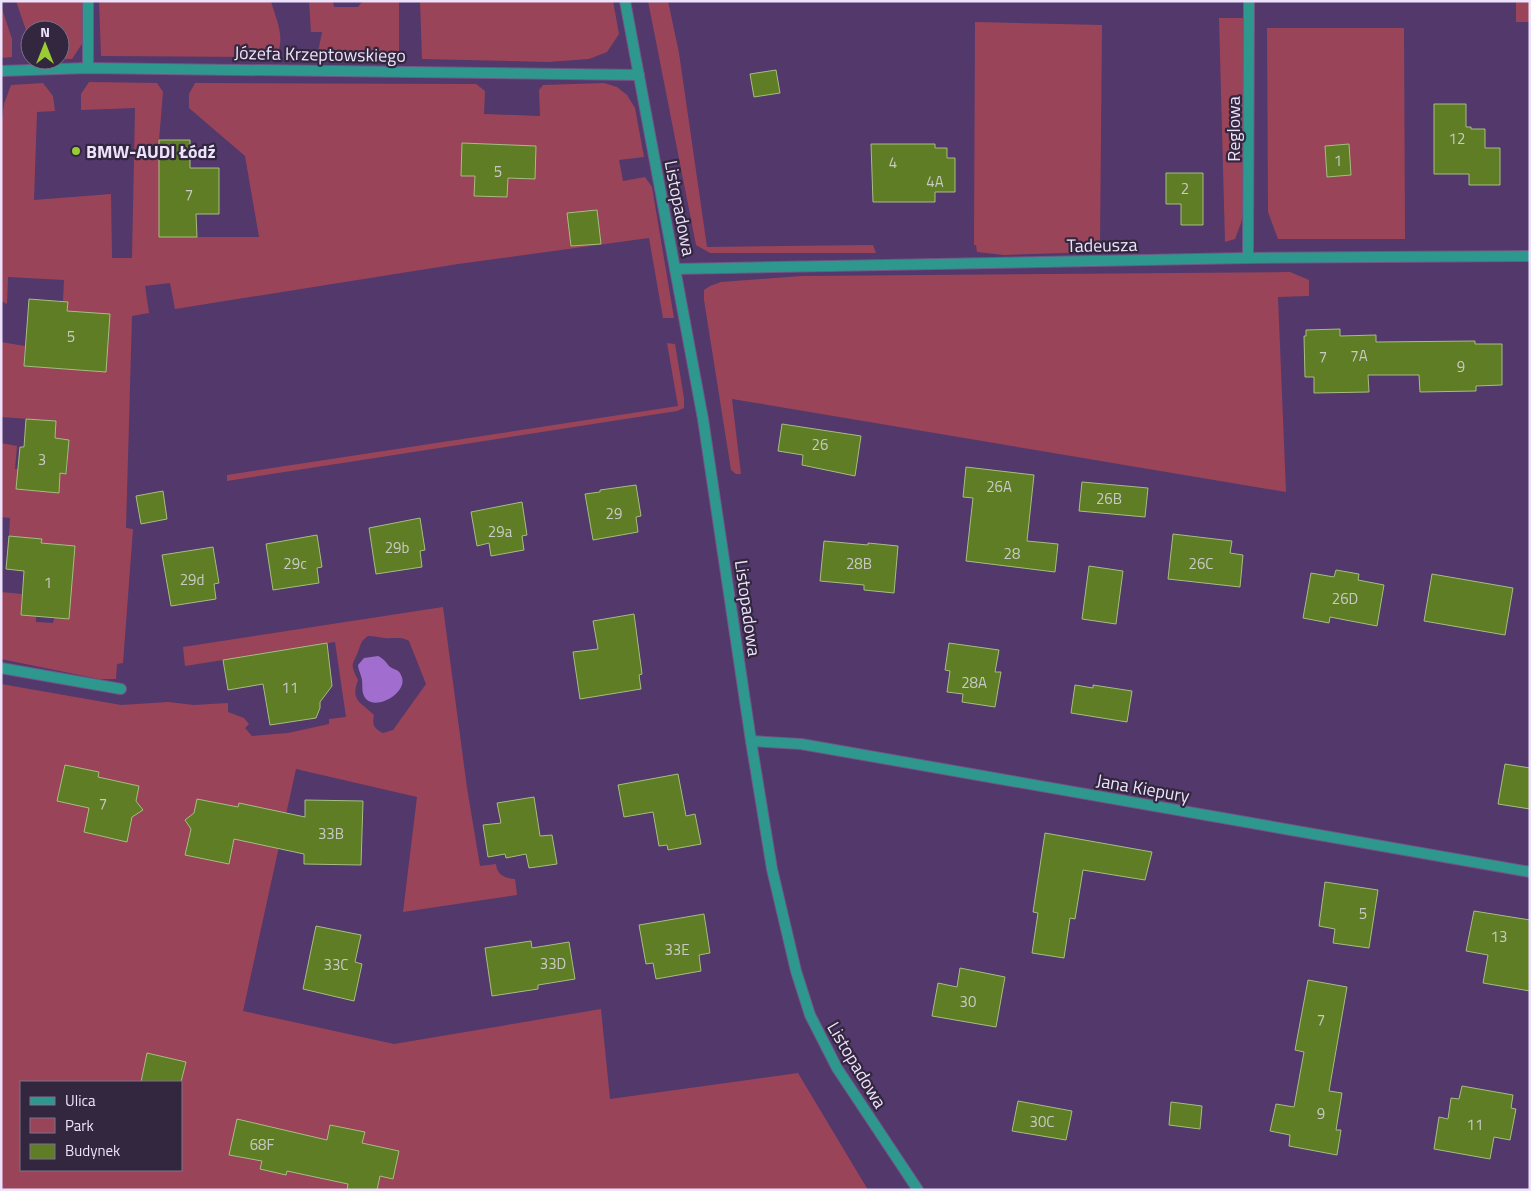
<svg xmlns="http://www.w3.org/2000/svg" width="1531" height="1191" font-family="'Titillium Web',sans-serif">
<rect width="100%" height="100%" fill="#53386b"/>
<g fill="#9a4459" fill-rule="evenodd">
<polygon points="16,1 83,1 84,41 72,59 60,59 60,30 30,30 30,60 29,39"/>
<path d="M99,1h172c5,19 16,39 4,56l-174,-1z"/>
<polygon points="309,1 333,1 334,7 358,7 363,1 399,1 399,52 397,61 321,60 318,52 322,32 311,32"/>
<polygon points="420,1 613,1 619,34 607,52 589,59 548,62 422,59"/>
<polygon points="648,1 668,1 679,53 707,247 873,245 876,253 710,253 696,245"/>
<rect x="1516" y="1" width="14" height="21"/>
<polygon points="1,6 12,39 12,57 1,58"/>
<polygon points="1219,18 1244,18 1244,208 1241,223 1235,239 1225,242"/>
<polygon points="975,22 1102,25 1100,244 1097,252 1004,255 977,252 976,245 974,245"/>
<polygon points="1267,28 1404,28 1405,239 1278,239 1268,212"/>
<polygon points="89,82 157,83 163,92 159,140 159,237 259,237 245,156 189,108 189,94 195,83 476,84 485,91 484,114 540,116 539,90 543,85 604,83 617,87 627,95 635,108 644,157 619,160 623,181 645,177 652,187 674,318 663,318 649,238 458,264 175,309 170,283 145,286 149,313 132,316 126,528 133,529 123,663 117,664 116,679 99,679 1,659 1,592 22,594 21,615 36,616 36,622 53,623 75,546 41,543 42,539 9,536 10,518 1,517 1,443 17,446 15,469 18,469 16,489 59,493 60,473 67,473 69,440 55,438 56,421 1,417 1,342 25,346 24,366 105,372 110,315 67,311 68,302 63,301 64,280 8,277 7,304 1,301 1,127 4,104 11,85 43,83 53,96 55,111 37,112 34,200 111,194 112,258 132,258 135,108 81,110 81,94"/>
<polygon points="1290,272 1309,280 1309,296 1278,297 1286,492 732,399 741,474 736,474 731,470 704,300 704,290 710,286 721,282 801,276"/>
<polygon points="667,343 675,344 684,398 684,408 677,411 227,481 227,475 678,406"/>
<path d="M443,607l24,181 13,78 16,-2c1,11 8,14 19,15l2,16 -114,17 14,-115 -121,-28 -53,242 151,33 207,-35 9,90 188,-26 70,117h-867v-506l120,21 47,-3 26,3 34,-2v9l16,6 5,6 -4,4 7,8 36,-3 41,-9v-5l17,-2 -11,-75 -150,24 -2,-19zM368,636c6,0 10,1 16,2 10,1 17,-2 25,3l17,43 -33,46 -10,3c-9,-4 -11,-8 -9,-18 -13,-13 -24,-14 -16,-35 -9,-18 -5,-14 1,-31 2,-6 3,-9 9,-13zM21,1082h160v88h-160z"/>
</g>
<path fill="#a16ed0" d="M378,656c6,3 7,5 11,10 4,4 10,3 12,9 9,16 -23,36 -35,24 -6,-7 -2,-15 -5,-23 -1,-4 -3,-7 -3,-11l6,-7z"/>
<g fill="#5e7d24" stroke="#a5be80">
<polygon points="776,70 780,93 754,97 750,74"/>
<polygon points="1434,104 1466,104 1466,127 1471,127 1471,129 1485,129 1485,148 1500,148 1500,185 1469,185 1469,174 1434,174"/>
<polygon points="159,140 190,140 190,168 219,168 219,214 196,214 197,237 159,237"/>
<polygon points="462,143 536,146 535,179 508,178 507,197 474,196 475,176 461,176"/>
<polygon points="871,144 935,144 935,148 947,148 947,158 955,158 955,192 935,192 935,202 873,202"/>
<polygon points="1349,144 1351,175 1327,177 1325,146"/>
<polygon points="1166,173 1203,173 1203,225 1181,225 1181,204 1166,204"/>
<polygon points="597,210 601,244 571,246 567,213"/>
<polygon points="29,299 68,302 67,311 110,314 106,372 24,366"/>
<polygon points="1340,329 1340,336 1376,335 1376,342 1475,341 1475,344 1502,344 1502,385 1476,386 1476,391 1420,392 1419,375 1368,375 1369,392 1314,393 1314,377 1305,377 1304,336 1306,336 1306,330"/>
<polygon points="26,419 56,421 55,438 69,440 66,474 60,473 59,493 16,489 20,447 24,447"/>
<polygon points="782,424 861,436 855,476 802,465 803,455 778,451"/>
<polygon points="966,467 1034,475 1027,541 1058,544 1055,572 966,561 973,498 963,497"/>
<polygon points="1082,482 1148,488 1145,517 1079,511"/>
<polygon points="636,485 641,516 636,517 638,532 593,540 585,494 600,492 600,490"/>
<polygon points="163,491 167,519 141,524 136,496"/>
<polygon points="522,502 527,535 522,536 524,550 491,556 489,543 477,546 471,512"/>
<polygon points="420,518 425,550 420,551 422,567 376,574 369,528"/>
<polygon points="1173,534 1232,541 1230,553 1243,555 1240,587 1168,579"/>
<polygon points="317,535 322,567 317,568 319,583 273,590 266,544"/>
<polygon points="9,536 42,539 41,543 75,546 69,619 21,615 24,571 6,569"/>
<polygon points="824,541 868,545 868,543 898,546 894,593 864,590 864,585 820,581"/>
<polygon points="213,547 219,583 214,584 216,599 171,606 162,555"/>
<polygon points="1089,566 1123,571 1116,624 1082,619"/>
<polygon points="1336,570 1359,574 1358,580 1384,585 1377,626 1330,617 1329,623 1303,618 1311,573 1334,577"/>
<polygon points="1432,574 1513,588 1505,635 1424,621"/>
<polygon points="634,614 642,674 639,675 641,689 580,699 573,652 598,649 593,621"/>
<polygon points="327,643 332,686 320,702 320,708 316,718 270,725 263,684 228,690 223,660"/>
<polygon points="949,643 999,650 995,672 1001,672 995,707 962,702 963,694 947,692 950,671 945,670"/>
<polygon points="1075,685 1093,688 1093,685 1132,691 1127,722 1071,713"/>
<polygon points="1505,764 1530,768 1530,809 1498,804"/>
<polygon points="65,765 99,772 98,777 139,786 136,801 143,810 132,817 127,842 84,832 89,808 57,801"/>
<polygon points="678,774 686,816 695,814 701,844 668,850 667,845 659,846 653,812 624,817 618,785"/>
<polygon points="534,797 540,836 552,835 557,864 529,868 526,854 506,858 505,854 488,857 483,825 501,823 497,803"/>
<polygon points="197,799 238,807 239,803 305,817 305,800 363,801 361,865 304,864 304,854 234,839 229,864 185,855 191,829 185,820 194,813"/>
<polygon points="1045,833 1152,852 1145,880 1083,870 1075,919 1070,918 1064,958 1032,953 1038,913 1033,912"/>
<polygon points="1325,882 1378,890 1369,948 1333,943 1335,929 1319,926"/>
<polygon points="1474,911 1530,920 1530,991 1483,983 1488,955 1466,951"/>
<polygon points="704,914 710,953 699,955 701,971 656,979 653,963 646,964 639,925"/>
<polygon points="316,926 361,935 355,962 362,964 354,1001 303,989"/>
<polygon points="531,941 532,948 569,942 575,979 538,985 538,989 492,996 485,948"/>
<polygon points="960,968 1005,977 996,1027 932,1016 938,983 957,987"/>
<polygon points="1308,980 1347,987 1329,1091 1342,1093 1336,1130 1341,1130 1337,1155 1289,1146 1290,1135 1270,1131 1276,1104 1294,1107 1304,1052 1295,1050"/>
<polygon points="147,1053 186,1062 181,1082 141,1082"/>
<polygon points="1462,1086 1513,1095 1511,1108 1516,1109 1510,1140 1494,1137 1490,1159 1434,1149 1439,1117 1448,1119 1451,1098 1459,1099"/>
<polygon points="1018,1101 1072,1111 1066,1140 1012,1131"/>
<polygon points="1171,1102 1202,1106 1200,1129 1169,1125"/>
<polygon points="237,1119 327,1140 330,1125 365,1132 362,1143 399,1151 393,1179 380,1176 377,1190 347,1190 348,1184 287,1171 286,1175 260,1169 262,1161 229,1155"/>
</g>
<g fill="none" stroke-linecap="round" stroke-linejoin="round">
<defs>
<g id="minor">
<polyline points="625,1 703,419 751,741 772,869 796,971 810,1015 837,1068 918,1190"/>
<polyline points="88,68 88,1"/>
<polyline points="1,71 88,68 639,75"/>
<polyline points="1248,258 1249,1"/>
<polyline points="675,269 1248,258 1530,256"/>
<polyline points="1,668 121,689"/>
<polyline points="751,741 801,744 1530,872"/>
</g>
</defs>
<use href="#minor" stroke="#6f5785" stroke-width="12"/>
<use href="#minor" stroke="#2e988f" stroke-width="10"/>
</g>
<circle fill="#99cb35" stroke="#32273e" stroke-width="2" cx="76" cy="151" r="5"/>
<g text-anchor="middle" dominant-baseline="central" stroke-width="4.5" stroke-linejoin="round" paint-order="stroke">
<g font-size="15" fill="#c9c9c5">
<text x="1457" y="138">12</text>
<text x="1338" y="160">1</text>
<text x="893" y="162">4</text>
<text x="498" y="171">5</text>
<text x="935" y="181">4A</text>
<text x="1185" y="188">2</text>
<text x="189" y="194">7</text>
<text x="71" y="336">5</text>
<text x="1359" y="355">7A</text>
<text x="1323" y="356">7</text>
<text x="1461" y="366">9</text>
<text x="820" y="444">26</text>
<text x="42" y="459">3</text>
<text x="999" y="486">26A</text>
<text x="1109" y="498">26B</text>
<text x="614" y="513">29</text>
<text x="500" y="531">29a</text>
<text x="397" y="547">29b</text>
<text x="1012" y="553">28</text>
<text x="295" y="563">29c</text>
<text x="859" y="563">28B</text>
<text x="1201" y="563">26C</text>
<text x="192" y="579">29d</text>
<text x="48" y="582">1</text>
<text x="1345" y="598">26D</text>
<text x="974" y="682">28A</text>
<text x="290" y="687">11</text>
<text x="103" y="803">7</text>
<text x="331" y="833">33B</text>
<text x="1363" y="913">5</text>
<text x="1499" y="936">13</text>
<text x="677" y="949">33E</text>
<text x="553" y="963">33D</text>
<text x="336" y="964">33C</text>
<text x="968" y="1001">30</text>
<text x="1321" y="1019">7</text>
<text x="1321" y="1113">9</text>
<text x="1042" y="1121">30C</text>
<text x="1475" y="1124">11</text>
<text x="262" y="1144">68F</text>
</g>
<g font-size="18" fill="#ede2fb" stroke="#32273e">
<text transform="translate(320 54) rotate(1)">Józefa Krzeptowskiego</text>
<text transform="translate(1233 129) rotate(-90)">Reglowa</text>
<text transform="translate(680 208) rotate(79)">Listopadowa</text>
<text transform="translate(1102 245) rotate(-1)">Tadeusza</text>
<text transform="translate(748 608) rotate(82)">Listopadowa</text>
<text transform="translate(1143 788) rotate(10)">Jana Kiepury</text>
<text transform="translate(857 1065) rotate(59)">Listopadowa</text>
</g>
<g font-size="18" font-weight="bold" fill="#ede2fb" stroke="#32273e" text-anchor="start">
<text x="86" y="151">BMW-AUDI Łódź</text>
</g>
</g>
<rect width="1531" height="1191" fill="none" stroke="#ede2fb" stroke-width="5"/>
<rect x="20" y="1081" width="162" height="90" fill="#32273e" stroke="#7d728a"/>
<rect x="30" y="1097" width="25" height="8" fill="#2e988f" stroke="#7d728a"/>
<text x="65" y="1106" font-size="15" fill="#ede2fb">Ulica</text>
<rect x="30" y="1118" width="25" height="15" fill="#9a4459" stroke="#7d728a"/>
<text x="65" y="1131" font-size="15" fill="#ede2fb">Park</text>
<rect x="30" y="1144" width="25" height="15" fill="#5e7d24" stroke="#7d728a"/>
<text x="65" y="1156" font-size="15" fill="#ede2fb">Budynek</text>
<g transform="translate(45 45)"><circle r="24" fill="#32273e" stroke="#7d728a"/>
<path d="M0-4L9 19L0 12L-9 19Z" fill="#99cb35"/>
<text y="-8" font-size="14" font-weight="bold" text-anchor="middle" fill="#ede2fb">N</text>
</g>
</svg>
